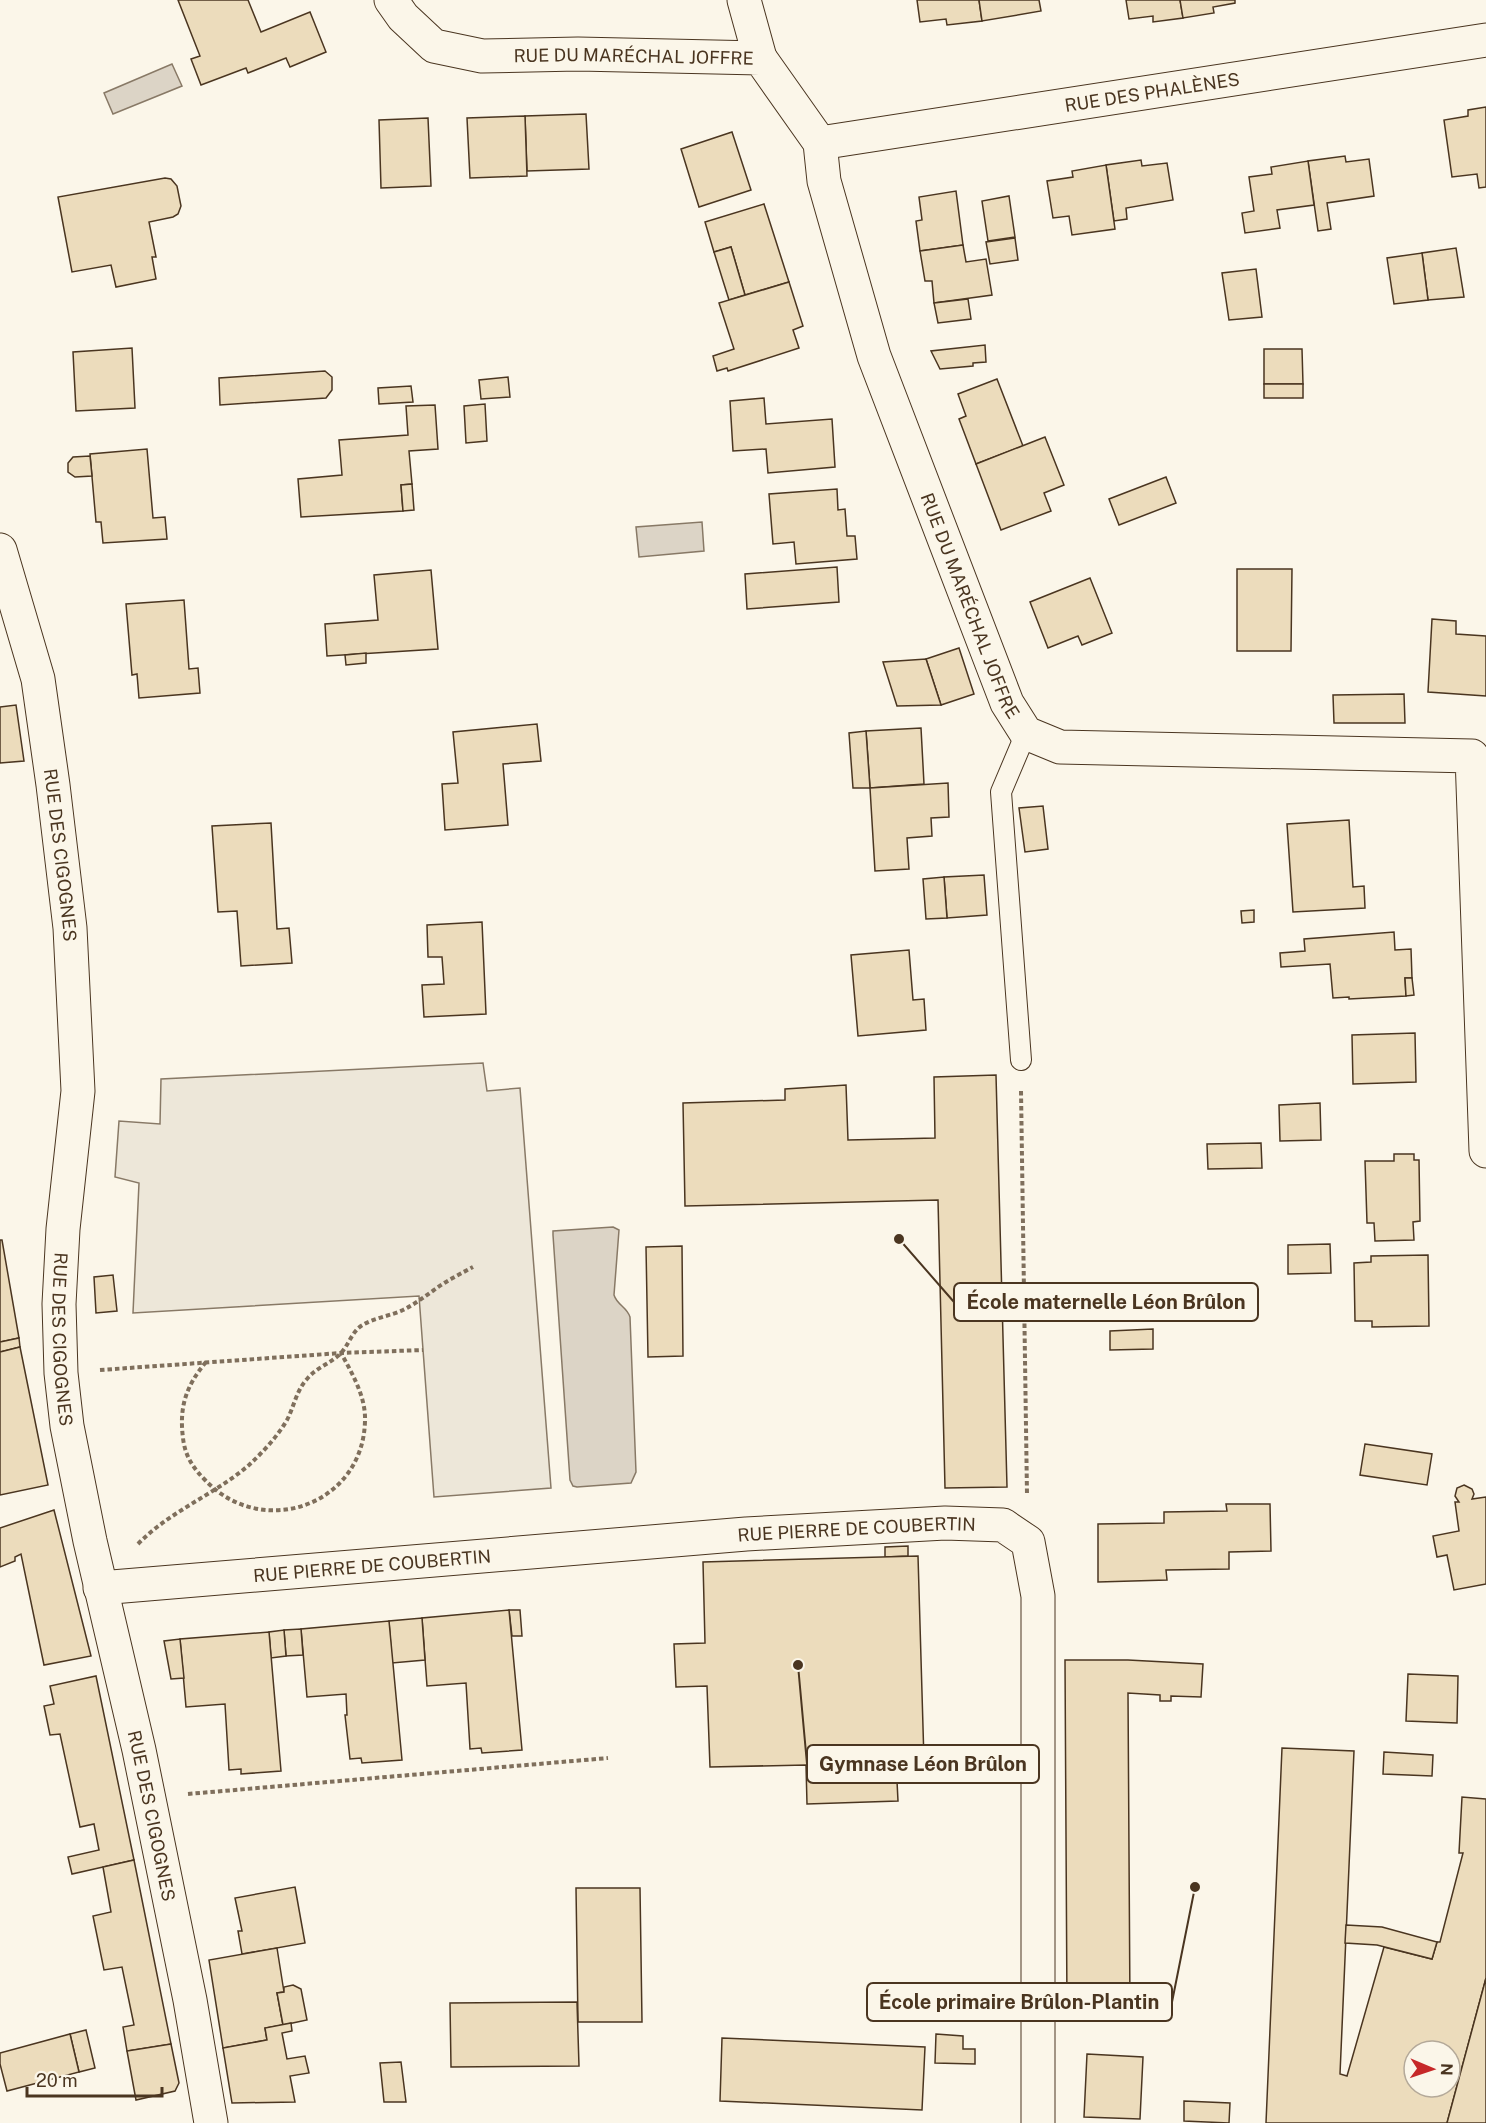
<svg xmlns="http://www.w3.org/2000/svg" width="1486" height="2123" font-family="'Public Sans',sans-serif">
<rect width="100%" height="100%" fill="#fbf6e9"/>
<polygon fill="#ede7d9" stroke="#887966" stroke-width="1.5" points="483,1063 487,1091 520,1088 551,1488 434,1497 419,1296 133,1313 139,1183 115,1177 119,1121 160,1124 161,1079"/>
<g fill="#dcd4c6" stroke="#887966" stroke-width="1.5">
<polygon points="172,64 182,86 113,114 104,93"/>
<polygon points="702,522 704,551 639,557 636,527"/>
<path d="M613,1227l6,3 -5,65c3,10 13,12 16,22l6,155 -5,11 -54,4 -4,-1 -3,-6 -17,-245v-4z"/>
</g>
<g fill="#ecdcbc" stroke="#4a3520" stroke-width="1.5" fill-rule="evenodd">
<polygon points="178,0 248,0 261,32 310,12 326,52 290,67 286,58 248,73 246,68 201,85 191,59 200,56"/>
<polygon points="917,0 979,0 982,21 947,25 946,19 920,22"/>
<polygon points="979,0 1039,0 1041,11 982,21"/>
<polygon points="1126,0 1180,0 1183,18 1153,22 1153,16 1129,19"/>
<polygon points="1180,0 1235,0 1235,3 1213,7 1214,13 1183,18"/>
<polygon points="1486,107 1486,187 1479,188 1477,174 1452,177 1444,120 1468,116 1468,110"/>
<polygon points="586,114 589,169 527,171 525,116"/>
<polygon points="525,116 527,176 470,178 467,118"/>
<polygon points="428,118 431,186 381,188 379,120"/>
<polygon points="732,132 751,190 699,207 681,149"/>
<polygon points="1345,156 1346,162 1369,159 1374,196 1327,203 1331,229 1318,231 1308,161"/>
<polygon points="1141,160 1142,166 1167,163 1173,200 1126,208 1127,219 1114,221 1106,165"/>
<polygon points="1308,161 1314,205 1277,210 1280,228 1245,233 1242,213 1254,211 1249,177 1272,174 1271,167"/>
<polygon points="1106,165 1115,229 1072,235 1069,216 1053,218 1047,181 1073,177 1072,171"/>
<polygon points="165,178 171,179 177,186 181,206 178,214 173,217 149,222 156,257 152,257 156,279 116,287 111,265 72,272 58,197"/>
<polygon points="956,191 963,245 920,251 916,221 922,220 919,197"/>
<polygon points="1009,196 1015,237 988,241 982,201"/>
<polygon points="764,204 789,282 745,295 731,247 714,252 705,222"/>
<polygon points="1015,238 1018,260 990,264 986,242"/>
<polygon points="963,245 966,262 986,259 992,295 934,303 932,281 925,281 920,251"/>
<polygon points="731,247 745,295 729,300 714,252"/>
<polygon points="1456,248 1464,297 1428,300 1422,253"/>
<polygon points="1422,253 1428,300 1394,304 1387,258"/>
<polygon points="1256,269 1262,317 1229,320 1222,273"/>
<polygon points="789,282 803,326 793,330 799,348 728,371 727,368 717,371 713,356 734,349 719,303"/>
<polygon points="968,299 971,319 938,323 934,303"/>
<polygon points="985,345 986,362 973,363 973,366 940,369 931,351"/>
<polygon points="132,348 135,408 76,411 73,352"/>
<polygon points="1264,349 1302,349 1303,384 1264,384"/>
<polygon points="325,371 332,377 332,390 326,398 220,405 219,378"/>
<polygon points="508,377 510,397 481,399 479,380"/>
<polygon points="997,379 1023,446 976,464 959,419 966,416 958,394"/>
<rect x="1264" y="384" width="39" height="14"/>
<polygon points="411,386 413,402 379,404 378,388"/>
<polygon points="764,398 766,424 832,419 835,467 768,473 766,449 733,451 730,401"/>
<polygon points="485,404 487,441 466,443 464,406"/>
<polygon points="435,405 438,449 409,451 412,484 401,485 403,511 301,517 298,479 342,475 339,440 408,435 406,406"/>
<polygon points="1045,437 1064,485 1044,493 1051,511 1001,530 976,464"/>
<polygon points="147,449 153,518 165,517 167,539 103,543 101,522 96,522 90,454"/>
<polygon points="90,456 92,476 75,477 68,472 68,463 73,457"/>
<polygon points="1166,477 1176,503 1119,525 1109,499"/>
<polygon points="412,484 414,510 403,511 401,485"/>
<polygon points="837,489 838,510 845,509 847,536 855,536 857,559 796,564 794,542 773,544 769,494"/>
<polygon points="837,567 839,602 747,609 745,574"/>
<polygon points="1237,569 1292,569 1291,651 1237,651"/>
<polygon points="431,570 438,649 327,656 325,624 378,620 374,575"/>
<polygon points="1090,578 1112,633 1082,645 1078,636 1048,648 1030,602"/>
<polygon points="184,600 189,669 198,668 200,693 139,698 137,674 132,675 126,604"/>
<polygon points="1432,619 1456,621 1456,634 1486,636 1486,696 1428,692"/>
<polygon points="959,648 974,694 941,705 926,659"/>
<polygon points="366,653 366,663 346,665 345,655"/>
<polygon points="926,659 941,705 897,706 883,662"/>
<polygon points="1404,694 1405,723 1334,723 1333,695"/>
<polygon points="16,705 24,761 0,763 0,707"/>
<polygon points="537,724 541,761 503,764 508,825 445,830 442,784 458,783 453,732"/>
<polygon points="921,728 924,784 870,788 866,731"/>
<polygon points="866,731 870,788 853,788 849,733"/>
<polygon points="948,783 949,817 931,818 932,836 907,838 909,869 875,871 870,788"/>
<polygon points="1043,806 1048,849 1025,852 1019,808"/>
<polygon points="1349,820 1353,887 1364,886 1365,908 1293,912 1287,824"/>
<polygon points="271,823 277,929 289,928 292,963 241,966 237,911 218,912 212,826"/>
<polygon points="984,875 987,915 947,918 944,877"/>
<polygon points="944,877 947,918 926,919 923,879"/>
<polygon points="1254,910 1254,922 1242,923 1241,911"/>
<polygon points="482,922 486,1014 424,1017 422,985 444,984 442,957 428,957 427,925"/>
<polygon points="1394,932 1395,950 1411,949 1412,978 1405,978 1406,996 1349,999 1349,997 1333,998 1330,964 1281,967 1280,953 1305,951 1304,939"/>
<polygon points="909,950 913,1000 924,999 926,1030 858,1036 851,955"/>
<polygon points="1405,978 1412,978 1414,995 1406,996"/>
<polygon points="1415,1033 1416,1082 1353,1084 1352,1035"/>
<polygon points="996,1075 1007,1487 945,1488 938,1200 685,1206 683,1103 785,1100 785,1089 846,1085 848,1140 935,1138 934,1077"/>
<polygon points="1320,1103 1321,1140 1280,1141 1279,1105"/>
<polygon points="1261,1143 1262,1168 1208,1169 1207,1144"/>
<polygon points="1394,1154 1414,1154 1414,1160 1419,1160 1420,1221 1413,1222 1414,1240 1375,1241 1374,1223 1367,1223 1365,1161 1394,1161"/>
<polygon points="0,1240 2,1240 19,1338 0,1342"/>
<polygon points="1330,1244 1331,1273 1288,1274 1288,1245"/>
<polygon points="682,1246 683,1356 648,1357 646,1247"/>
<polygon points="1428,1255 1429,1326 1372,1327 1372,1321 1355,1321 1354,1263 1371,1262 1371,1256"/>
<polygon points="113,1275 117,1311 96,1313 94,1277"/>
<polygon points="1153,1329 1153,1349 1110,1350 1110,1331"/>
<polygon points="19,1338 20,1347 0,1352 0,1342"/>
<polygon points="20,1347 48,1485 0,1495 0,1352"/>
<polygon points="1365,1444 1432,1454 1427,1485 1360,1475"/>
<polygon points="1464,1485 1472,1489 1474,1494 1472,1499 1486,1497 1486,1584 1454,1590 1447,1555 1437,1557 1433,1536 1459,1531 1455,1502 1459,1502 1455,1496 1457,1488"/>
<polygon points="1226,1504 1270,1504 1271,1551 1229,1552 1229,1569 1166,1570 1167,1580 1098,1582 1098,1524 1164,1523 1164,1512 1227,1511"/>
<polygon points="54,1510 91,1656 44,1665 21,1554 15,1557 15,1561 0,1567 0,1528"/>
<polygon points="908,1546 908,1556 885,1557 885,1547"/>
<polygon points="918,1556 924,1761 896,1761 898,1801 807,1804 806,1765 710,1767 707,1686 676,1687 674,1644 705,1643 703,1562"/>
<polygon points="509,1610 520,1610 522,1636 512,1636"/>
<polygon points="509,1610 522,1750 482,1753 481,1748 470,1749 466,1683 427,1686 422,1618"/>
<polygon points="422,1618 425,1660 392,1663 389,1621"/>
<polygon points="389,1621 402,1760 362,1763 361,1758 350,1759 345,1715 347,1715 346,1694 307,1697 301,1629"/>
<polygon points="301,1629 303,1655 286,1656 284,1630"/>
<polygon points="284,1630 286,1656 271,1658 269,1632"/>
<polygon points="269,1632 281,1771 241,1774 241,1769 229,1770 225,1704 186,1707 180,1639"/>
<polygon points="180,1639 184,1678 171,1679 164,1641"/>
<polygon points="1065,1660 1128,1660 1203,1664 1201,1697 1171,1696 1171,1701 1160,1701 1160,1695 1128,1693 1130,2010 1067,2010"/>
<polygon points="1408,1674 1458,1676 1457,1723 1406,1721"/>
<polygon points="96,1676 134,1860 72,1874 68,1857 99,1850 94,1824 80,1827 60,1734 50,1735 44,1706 54,1704 50,1686"/>
<path d="M1282,1748l72,3 -14,323 7,2 37,-129 48,12 5,-17h3l23,-89h-4l3,-56 24,2v179l-39,145h-181zM1414,2051h36v36h-36z"/>
<polygon points="1384,1752 1433,1755 1432,1776 1383,1774"/>
<polygon points="134,1860 171,2044 127,2051 123,2027 134,2025 122,1967 104,1970 93,1916 111,1912 103,1867"/>
<polygon points="295,1887 305,1943 242,1954 238,1931 242,1931 235,1898"/>
<polygon points="576,1888 640,1888 642,2022 578,2022"/>
<polygon points="1346,1925 1382,1927 1437,1942 1432,1959 1377,1945 1345,1943"/>
<polygon points="277,1948 284,1992 277,1993 283,2025 265,2028 267,2040 223,2048 209,1960"/>
<polygon points="1486,1978 1486,2123 1447,2123"/>
<polygon points="293,1985 301,1989 307,2020 283,2025 277,1993 284,1992 284,1987"/>
<polygon points="577,2002 579,2066 451,2067 450,2003"/>
<polygon points="291,2023 292,2031 282,2033 287,2059 305,2056 309,2073 290,2076 295,2102 232,2103 223,2048 267,2040 265,2028"/>
<polygon points="86,2030 95,2068 79,2072 70,2034"/>
<polygon points="70,2034 79,2072 7,2091 0,2064 0,2053"/>
<polygon points="936,2034 963,2036 963,2049 975,2049 975,2064 935,2063"/>
<polygon points="722,2038 925,2047 922,2110 720,2101"/>
<polygon points="171,2044 179,2083 175,2091 136,2100 127,2051"/>
<polygon points="1087,2054 1143,2057 1140,2119 1084,2117"/>
<polygon points="401,2062 406,2102 384,2102 380,2063"/>
<polygon points="1184,2101 1230,2103 1229,2123 1184,2121"/>
</g>
<g fill="none" stroke-linecap="round" stroke-linejoin="round">
<defs>
<polyline id="lane" points="1021,1060 1001,792 1026,733"/>
<g id="street">
<path id="s1" d="M391,0l12,17 31,29 48,10 96,-2 182,4 60,85 4,38 50,175 133,347 19,30 34,14 412,9 14,395"/>
<polyline points="744,0 760,58"/>
<path id="s2" d="M820,143l666,-103"/>
<path id="s3" d="M0,550l38,129 15,106 17,143 8,163 -15,138 -4,75 2,69 6,53 23,115 49,209 51,250 21,123"/>
<path id="s4" d="M100,1588l646,-54 199,-11 58,2 25,17 10,54v527"/>
</g>
</defs>
<use href="#lane" stroke="#4a3520" stroke-width="22"/>
<use href="#street" stroke="#4a3520" stroke-width="35"/>
<g stroke="#7f6f5c" stroke-width="4" stroke-dasharray="4.5 3" stroke-linecap="butt">
<polyline points="1021,1091 1027,1494"/>
<path d="M206,1362c-20,24 -27,45 -23,76 2,18 10,30 23,43 57,59 157,24 159,-60 1,-24 -13,-48 -24,-68"/>
<polyline points="100,1370 341,1353 423,1350"/>
<path d="M138,1544c32,-33 76,-49 111,-79 14,-13 28,-28 38,-45 7,-13 9,-29 20,-41 9,-11 22,-15 32,-24 9,-8 12,-22 22,-29 12,-8 29,-10 42,-16 12,-6 21,-13 31,-20 12,-9 26,-16 39,-23"/>
<polyline points="188,1794 608,1758"/>
</g>
<use href="#lane" stroke="#fbf6e9" stroke-width="20"/>
<use href="#street" stroke="#fbf6e9" stroke-width="33"/>
</g>
<g text-anchor="middle" dominant-baseline="central" stroke-width="4.5" stroke-linejoin="round" paint-order="stroke">
<g font-size="18" fill="#4a3520" stroke="#fbf6e9">
<text stroke="none"><textPath href="#s1" startOffset="264">RUE DU MARÉCHAL JOFFRE</textPath></text>
<text stroke="none"><textPath href="#s2" startOffset="336">RUE DES PHALÈNES</textPath></text>
<text stroke="none"><textPath href="#s1" startOffset="982">RUE DU MARÉCHAL JOFFRE</textPath></text>
<text stroke="none"><textPath href="#s3" startOffset="312">RUE DES CIGOGNES</textPath></text>
<text stroke="none"><textPath href="#s3" startOffset="798">RUE DES CIGOGNES</textPath></text>
<text stroke="none"><textPath href="#s4" startOffset="759">RUE PIERRE DE COUBERTIN</textPath></text>
<text stroke="none"><textPath href="#s4" startOffset="273">RUE PIERRE DE COUBERTIN</textPath></text>
<text stroke="none"><textPath href="#s3" startOffset="1284">RUE DES CIGOGNES</textPath></text>
</g>
</g>
<path fill="none" stroke="#4a3520" stroke-width="2" d="M899 1239L954 1302M798 1665L807 1764M1195 1887L1172 2002"/>
<g fill="#4a3520" stroke="#fbf6e9" stroke-width="2">
<circle cx="899" cy="1239" r="6"/>
<circle cx="798" cy="1665" r="6"/>
<circle cx="1195" cy="1887" r="6"/>
</g>
<g fill="#fbf6e9" stroke="#4a3520" stroke-width="2">
<rect x="954" y="1283" width="304" height="38" rx="6"/>
<rect x="807" y="1745" width="232" height="38" rx="6"/>
<rect x="867" y="1983" width="305" height="38" rx="6"/>
</g>
<g font-size="20" text-anchor="middle" font-weight="bold" fill="#4a3520">
<text x="1106" y="1309">École maternelle Léon Brûlon</text>
<text x="923" y="1771">Gymnase Léon Brûlon</text>
<text x="1019" y="2009">École primaire Brûlon-Plantin</text>
</g>
<g transform="translate(1432 2069) rotate(92)"><circle r="28" fill="#fbf6e9" stroke="#b4a999" stroke-width="1.5"/>
<path d="M0-4.5L10 22L0 15L-10 22Z" fill="#c62828"/>
<text y="-9" font-size="16" font-weight="bold" text-anchor="middle" fill="#4a3520">N</text>
</g>
<path d="M27 2087v9h135v-9" fill="none" stroke="#4a3520" stroke-width="3"/>
<text x="36" y="2087" font-size="18" fill="#4a3520" stroke="#fbf6e9" stroke-width="4.5" paint-order="stroke">20 m</text>
</svg>
